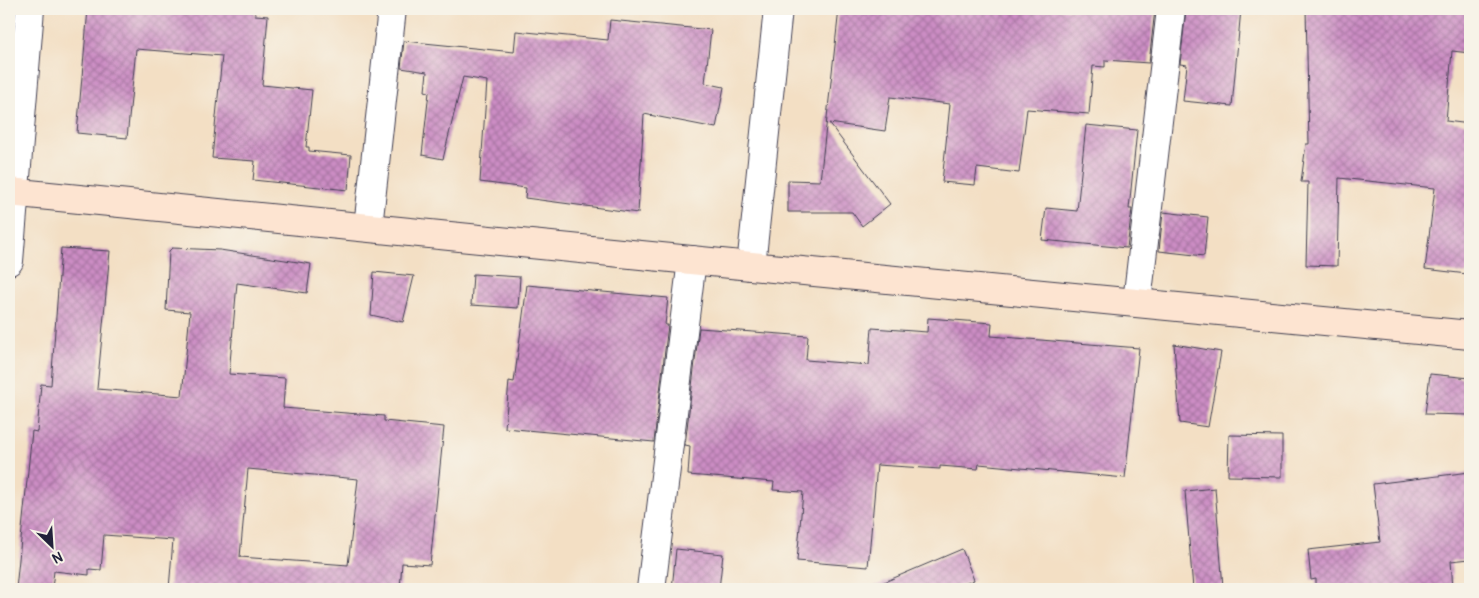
<svg xmlns="http://www.w3.org/2000/svg" width="1479" height="598" font-family="Pangolin,sans-serif">
<defs>
<pattern id="building-cross-hatch" width="8" height="8" patternUnits="userSpaceOnUse" patternTransform="scale(1.25)"><rect width="8" height="8" fill="#cc8dc4"/><path d="M0 0l8 8M0 8l8-8" fill="none" stroke="#a573a0"/></pattern>
</defs>
<rect width="100%" height="100%" fill="#f7f3e8"/>
<filter id="ink" filterUnits="userSpaceOnUse"><feTurbulence type="fractalNoise" baseFrequency=".02" numOctaves="2"/><feDisplacementMap in="SourceGraphic" scale="10" xChannelSelector="R" yChannelSelector="G"/><feConvolveMatrix kernelMatrix="1 2 1 2 8 2 1 2 1" color-interpolation-filters="sRGB"/></filter>
<filter id="wash" filterUnits="userSpaceOnUse"><feTurbulence type="fractalNoise" baseFrequency=".0096" numOctaves="4" result="noise"/><feDisplacementMap in="SourceGraphic" scale="20" xChannelSelector="R" yChannelSelector="G"/><feGaussianBlur stdDeviation="1.12" result="paint"/><feColorMatrix in="noise" values="0 0 0 0 0 0 0 0 0 0 0 0 0 0 0 0 0 1.4 0 .05"/><feComposite in="paint" operator="in"/></filter>
<g filter="url(#wash)">
<rect width="100%" height="100%" fill="#f3dfc4"/>
<g id="blocks">
<g fill="url(#building-cross-hatch)" fill-rule="evenodd">
<polygon points="88,9 255,9 255,15 268,16 262,85 312,90 306,147 309,147 309,151 351,155 348,190 253,180 255,161 212,158 222,56 136,49 127,138 77,133"/>
<polygon points="839,9 1155,9 1149,63 1105,60 1105,67 1093,66 1089,114 1027,109 1019,173 977,168 975,185 942,182 950,104 890,97 885,131 829,123 890,204 862,226 852,212 788,212 788,180 820,181"/>
<polygon points="1186,9 1241,9 1232,106 1183,101 1187,65 1180,64"/>
<polygon points="1306,9 1426,9 1470,13 1470,53 1452,51 1446,121 1470,124 1470,250 1467,274 1425,269 1435,188 1339,178 1337,266 1306,265 1308,182 1301,182 1306,144 1309,144"/>
<polygon points="610,20 711,30 705,83 724,87 716,128 644,114 638,213 525,198 526,188 480,182 487,81 463,77 443,159 422,155 429,92 425,91 427,72 401,68 404,41 514,52 516,31 608,40"/>
<polygon points="1086,125 1137,130 1129,209 1132,209 1127,248 1042,240 1046,208 1077,211"/>
<polygon points="1163,212 1208,217 1204,256 1159,251"/>
<path d="M61,248l49,3 -13,138 85,7 8,-84 -24,-2 3,-59 3,-3 48,2 91,14 -4,29 -70,-10 -8,91 56,4 -2,30 101,8v5l60,6 -14,138 -28,-2 -2,26h-231l4,-49 -69,-5 -3,35 -12,-1v6l-35,-4 -2,18h-36l16,-158 5,1 4,-48 10,1zM248,469l110,10 -10,86 -108,-8z"/>
<polygon points="374,272 414,276 403,322 371,315"/>
<polygon points="473,274 520,277 518,308 471,305"/>
<polygon points="527,285 668,298 665,325 668,325 654,442 505,428 509,381 514,382"/>
<polygon points="928,318 992,323 991,336 1139,348 1125,478 979,464 978,469 940,466 940,469 877,465 868,567 797,561 803,492 773,490 774,482 688,475 690,446 685,445 699,328 808,336 806,360 869,365 872,328 927,332"/>
<polygon points="1174,344 1221,352 1208,427 1180,423"/>
<polygon points="1430,374 1470,378 1470,415 1425,414"/>
<polygon points="1229,435 1282,436 1282,477 1228,476"/>
<polygon points="1470,472 1470,559 1451,561 1453,589 1316,589 1316,579 1311,580 1308,550 1380,542 1373,484"/>
<polygon points="1215,488 1223,587 1193,589 1185,491"/>
<polygon points="676,549 723,554 719,589 672,589"/>
<polygon points="962,549 974,580 953,589 868,589"/>
</g>
</g>
</g>
<g filter="url(#ink)">
<use href="#blocks" fill-opacity="0" stroke="#413e50" stroke-width="1"/>
<g fill="none" stroke-linecap="round" stroke-linejoin="round">
<defs>
<g id="street">
<polyline points="368,227 392,9"/>
<polyline points="9,261 30,9"/>
<polyline points="751,266 778,9"/>
<polyline points="1137,302 1171,9"/>
<polyline points="651,589 692,260"/>
</g>
<polyline id="secondary" points="9,192 751,266 1470,335"/>
</defs>
<use href="#street" stroke="#413e50" stroke-width="30"/>
<use href="#secondary" stroke="#413e50" stroke-width="30"/>
<use href="#street" stroke="#fff" stroke-width="28"/>
<use href="#secondary" stroke="#fde4d1" stroke-width="28"/>
</g>
</g>
<rect width="1479" height="598" fill="none" stroke="#f7f3e8" stroke-width="30"/>
<g transform="translate(52 546) rotate(155)" stroke="#f7f3e8" stroke-width="4" paint-order="stroke">
<path d="M0-4L9 19L0 12L-9 19Z" fill="#22223b"/>
<text y="-8" font-size="14" font-weight="bold" text-anchor="middle" fill="#22223b">N</text>
</g>
</svg>
